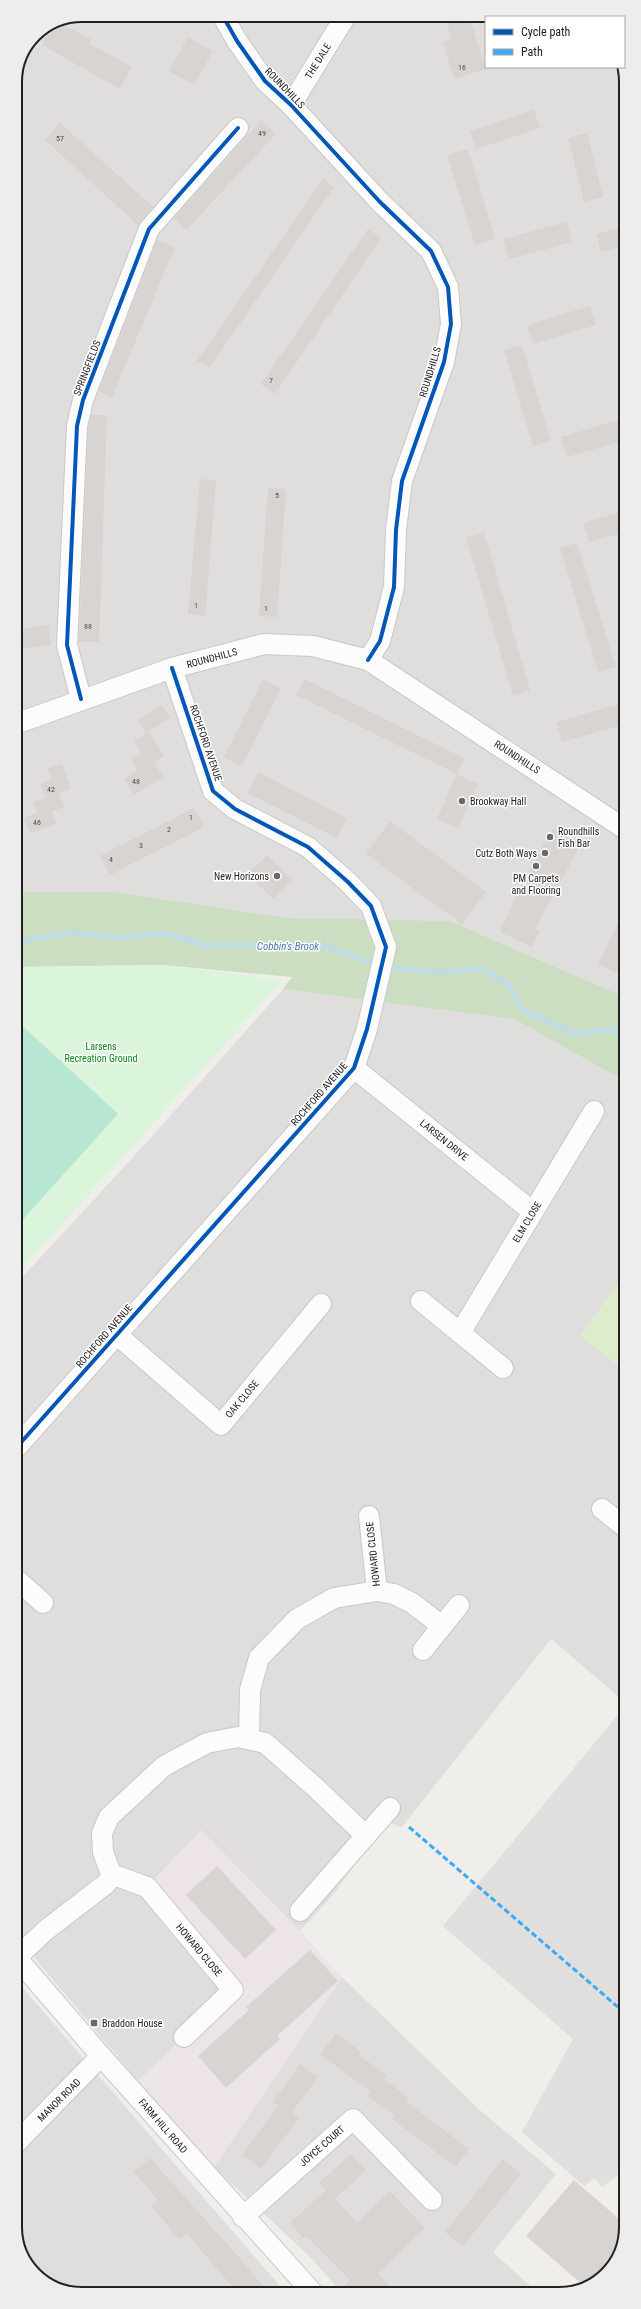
<svg xmlns="http://www.w3.org/2000/svg" width="641" height="2309" font-family="'Roboto Condensed',sans-serif">
<rect width="100%" height="100%" fill="#f0eeeb"/>
<g fill="#dfdedc">
<polygon points="564,15 568,17 486,17 486,67 625,68 625,997 450,921 287,920 114,892 16,892 15,81 20,56 35,34 56,20"/>
<polygon points="283,989 420,1005 514,1019 625,1080 625,1273 581,1336 625,1370 626,1703 551,1639 401,1828 386,1820 333,1895 299,1932 233,1990 138,2081 16,1936 16,1284 146,1143"/>
<polygon points="342,1977 482,2112 556,2174 493,2252 538,2293 342,2293 311,2258 214,2167"/>
<polygon points="16,1980 286,2293 77,2294 38,2277 16,2241"/>
</g>
<polygon fill="#ede4e9" points="201,1830 303,1934 342,1977 214,2167 138,2081 233,1990 147,1887"/>
<polygon fill="#ddeccb" points="625,1273 625,1370 581,1336"/>
<polygon fill="#cbdec1" points="16,892 114,892 286,918 450,921 625,997 625,1081 514,1019 283,989 292,977 163,965 16,967"/>
<polygon fill="#daf5da" points="163,965 283,980 16,1275 16,967"/>
<polygon fill="#b7e6d2" points="16,1020 118,1114 16,1227"/>
<polygon fill="#e0dfde" points="626,1705 626,2169 602,2187 594,2178 584,2186 522,2132 573,2039 443,1926"/>
<g fill="none" stroke-linecap="round" stroke-linejoin="round">
<polyline stroke="#bfdbe3" stroke-width="5.5" points="16,937 23,941 73,932 121,938 164,933 205,945 323,945 368,962 401,969 439,972 483,969 508,984 522,1009 576,1034 613,1029 625,1043"/>
</g>
<g fill="#d7d4d2">
<polygon points="444,16 469,16 486,69 454,79 443,42 452,39"/>
<polygon points="55,21 91,39 89,43 132,67 120,89 42,45"/>
<polygon points="188,37 213,51 194,85 169,71"/>
<polygon points="534,110 540,128 476,149 470,131"/>
<polygon points="261,120 276,134 186,230 174,218"/>
<polygon points="60,123 153,207 138,225 45,140"/>
<polygon points="587,133 603,197 584,202 568,138"/>
<polygon points="468,149 495,239 475,245 447,155"/>
<polygon points="323,179 334,187 210,367 197,361"/>
<polygon points="567,222 572,242 509,259 503,239"/>
<polygon points="625,226 625,245 601,252 596,234"/>
<polygon points="368,229 381,238 275,394 261,384"/>
<polygon points="157,240 175,247 112,397 99,391"/>
<polygon points="590,306 596,325 533,344 527,325"/>
<polygon points="522,345 551,441 533,446 504,350"/>
<polygon points="91,415 107,415 99,642 79,642 88,428"/>
<polygon points="622,419 625,440 567,457 561,437"/>
<polygon points="200,479 216,481 205,616 188,614"/>
<polygon points="268,488 286,489 277,617 259,616"/>
<polygon points="625,511 625,532 589,542 583,523"/>
<polygon points="484,532 530,690 513,696 466,537"/>
<polygon points="577,543 616,667 598,672 560,548"/>
<polygon points="48,625 51,645 15,650 15,630"/>
<polygon points="263,679 281,688 242,766 224,757"/>
<polygon points="304,679 464,758 457,774 296,695"/>
<polygon points="620,704 625,724 562,742 556,722"/>
<polygon points="162,705 170,718 146,733 138,720"/>
<polygon points="149,732 164,756 154,762 163,777 134,795 124,779 137,770 131,760 142,753 134,741"/>
<polygon points="62,764 71,789 59,793 64,807 52,811 56,824 30,833 24,818 37,813 33,802 45,798 40,784 52,779 48,768"/>
<polygon points="258,772 347,818 337,838 248,793"/>
<polygon points="457,774 478,784 458,828 437,819"/>
<polygon points="194,808 204,827 110,875 100,856"/>
<polygon points="390,821 486,892 462,924 366,854"/>
<polygon points="552,829 581,844 535,929 540,931 532,947 500,932 514,901"/>
<polygon points="267,855 293,880 273,899 248,874"/>
<polygon points="625,909 625,977 598,964"/>
<polygon points="217,1866 276,1930 245,1959 186,1895"/>
<polygon points="310,1950 338,1981 277,2036 280,2039 226,2088 198,2056 249,2010 246,2007"/>
<polygon points="336,2033 361,2052 359,2055 386,2075 383,2079 409,2098 406,2102 469,2149 456,2167 392,2119 395,2116 368,2096 371,2092 320,2054"/>
<polygon points="300,2064 318,2077 292,2112 299,2118 261,2169 242,2155 278,2106 273,2102"/>
<polygon points="351,2154 366,2170 335,2199 357,2223 390,2191 425,2228 378,2273 396,2293 353,2293 345,2285 350,2280 306,2236 304,2239 290,2223 326,2190 319,2183"/>
<polygon points="150,2158 243,2262 269,2293 238,2293 186,2233 179,2239 168,2226 151,2206 158,2200 134,2172"/>
<polygon points="503,2159 521,2174 463,2246 445,2232"/>
<polygon points="574,2180 626,2225 610,2271 584,2286 526,2236"/>
</g>
<g fill="none" stroke-linecap="round" stroke-linejoin="round">
<defs>
<g id="minor">
<polyline points="224,18 237,41 265,81 291,105 380,202 431,251 448,287 451,324 444,362 402,481 396,530 394,587 380,641 368,660"/>
<polyline points="291,105 345,17"/>
<polyline points="81,699 67,645 77,426 83,400 149,229 238,128"/>
<polyline points="15,724 172,668 264,644 313,646 368,660 625,829"/>
<polyline points="354,1068 533,1212"/>
<polyline points="421,1301 503,1368"/>
<polyline points="460,1333 594,1111"/>
<polyline points="116,1334 221,1425 321,1304"/>
<polyline points="16,1448 354,1068 367,1029 386,947 371,906 348,882 308,847 235,809 213,791 172,668"/>
<polyline points="602,1509 626,1528"/>
<polyline points="369,1516 377,1591"/>
<polyline points="16,1579 43,1603"/>
<polyline points="423,1650 459,1605"/>
<polyline points="249,1739 250,1690 259,1658 297,1619 334,1598 377,1591 394,1594 412,1603 442,1626"/>
<polyline points="111,1874 147,1887 233,1990 184,2037"/>
<polyline points="300,1911 390,1808"/>
<polyline points="16,1957 101,2056 313,2293"/>
<polyline points="17,1957 46,1930 107,1883 111,1874 103,1852 102,1833 109,1817 164,1766 207,1743 238,1737 265,1743 316,1788 366,1836"/>
<polyline points="16,2143 101,2056"/>
<polyline points="243,2217 353,2119 432,2200"/>
</g>
</defs>
<use href="#minor" stroke="#c9c8c7" stroke-width="22"/>
<use href="#minor" stroke="#fdfcfc" stroke-width="20"/>
<polyline stroke="#3fa9f5" stroke-width="3" stroke-dasharray="6 3" stroke-linecap="butt" points="409,1827 626,2014"/>
<defs>
<g id="cycleway">
<polyline points="224,18 237,41 265,81 291,105 380,202 431,251 448,287 451,324 444,362 402,481 396,530 394,587 380,641 368,660"/>
<polyline points="81,699 67,645 77,426 83,400 149,229 238,128"/>
<polyline points="16,1448 354,1068 367,1029 386,947 371,906 348,882 308,847 235,809 213,791 172,668"/>
</g>
</defs>
<use href="#cycleway" stroke="#fff" stroke-width="6"/>
<use href="#cycleway" stroke="#0057b8" stroke-width="4"/>
</g>
<g fill="#6a6968" stroke="#fff" stroke-width="1.5">
<circle cx="462" cy="801" r="4"/>
<circle cx="550" cy="837" r="4"/>
<circle cx="545" cy="853" r="4"/>
<circle cx="536" cy="866" r="4"/>
<circle cx="277" cy="876" r="4"/>
<rect x="90" y="2019" width="8" height="8" rx="2"/>
</g>
<g text-anchor="middle" dominant-baseline="central" stroke-width="3" stroke-linejoin="round" paint-order="stroke">
<g font-size="8" fill="#4f4e4e">
<text x="462" y="67">16</text>
<text x="262" y="133">49</text>
<text x="60" y="138">57</text>
<text x="271" y="380">7</text>
<text x="277" y="495">5</text>
<text x="196" y="605">1</text>
<text x="266" y="608">1</text>
<text x="88" y="626">88</text>
<text x="136" y="781">48</text>
<text x="51" y="789">42</text>
<text x="191" y="817">1</text>
<text x="37" y="822">46</text>
<text x="169" y="829">2</text>
<text x="141" y="845">3</text>
<text x="111" y="859">4</text>
</g>
<g font-size="10" fill="#222" stroke="#fff">
<text transform="translate(318 61) rotate(-58)">THE DALE</text>
<text transform="translate(285 88) rotate(46)">ROUNDHILLS</text>
<text transform="translate(87 368) rotate(-69)">SPRINGFIELDS</text>
<text transform="translate(430 372) rotate(-73)">ROUNDHILLS</text>
<text transform="translate(212 658) rotate(-15)">ROUNDHILLS</text>
<text transform="translate(206 743) rotate(71)">ROCHFORD AVENUE</text>
<text transform="translate(517 757) rotate(33)">ROUNDHILLS</text>
<text transform="translate(319 1094) rotate(-49)">ROCHFORD AVENUE</text>
<text transform="translate(444 1140) rotate(39)">LARSEN DRIVE</text>
<text transform="translate(527 1222) rotate(-59)">ELM CLOSE</text>
<text transform="translate(104 1336) rotate(-49)">ROCHFORD AVENUE</text>
<text transform="translate(242 1399) rotate(-50)">OAK CLOSE</text>
<text transform="translate(373 1554) rotate(-96)">HOWARD CLOSE</text>
<text transform="translate(199 1950) rotate(50)">HOWARD CLOSE</text>
<text transform="translate(59 2100) rotate(-45)">MANOR ROAD</text>
<text transform="translate(163 2126) rotate(49)">FARM HILL ROAD</text>
<text transform="translate(322 2146) rotate(-41)">JOYCE COURT</text>
</g>
<g font-size="10" fill="#222" stroke="#fff" text-anchor="start">
<text x="470" y="801">Brookway Hall</text>
<text x="558" y="831">Roundhills<tspan x="558" dy="12">Fish Bar</tspan></text>
<text x="537" y="853" text-anchor="end">Cutz Both Ways</text>
<text x="269" y="876" text-anchor="end">New Horizons</text>
<text x="536" y="878" text-anchor="middle">PM Carpets<tspan x="536" dy="12">and Flooring</tspan></text>
<text x="102" y="2023">Braddon House</text>
</g>
<g font-size="10" fill="#0c8416" stroke="#fff">
<text x="101" y="1046">Larsens<tspan x="101" dy="12">Recreation Ground</tspan></text>
</g>
<g font-size="11" font-style="italic" fill="#4a7aab" stroke="#fff">
<text x="288" y="946">Cobbin's Brook</text>
</g>
</g>
<path d="M0 0H641V2309H0ZM82 22H559A60 60 0 0 1 619 82V2227A60 60 0 0 1 559 2287H82A60 60 0 0 1 22 2227V82A60 60 0 0 1 82 22Z" fill="#ededed" fill-rule="evenodd"/>
<path fill="none" stroke="#222" stroke-width="2" d="M82 22H559A60 60 0 0 1 619 82V2227A60 60 0 0 1 559 2287H82A60 60 0 0 1 22 2227V82A60 60 0 0 1 82 22Z"/>
<rect x="485" y="16" width="140" height="52" fill="#ffffff" stroke="#a7a7a7"/>
<rect x="493" y="29" width="20" height="6" fill="#0057b8" stroke="#a7a7a7"/>
<text x="521" y="36" font-size="12" fill="#222222">Cycle path</text>
<rect x="493" y="49" width="20" height="6" fill="#3fa9f5" stroke="#a7a7a7"/>
<text x="521" y="56" font-size="12" fill="#222222">Path</text>
</svg>
